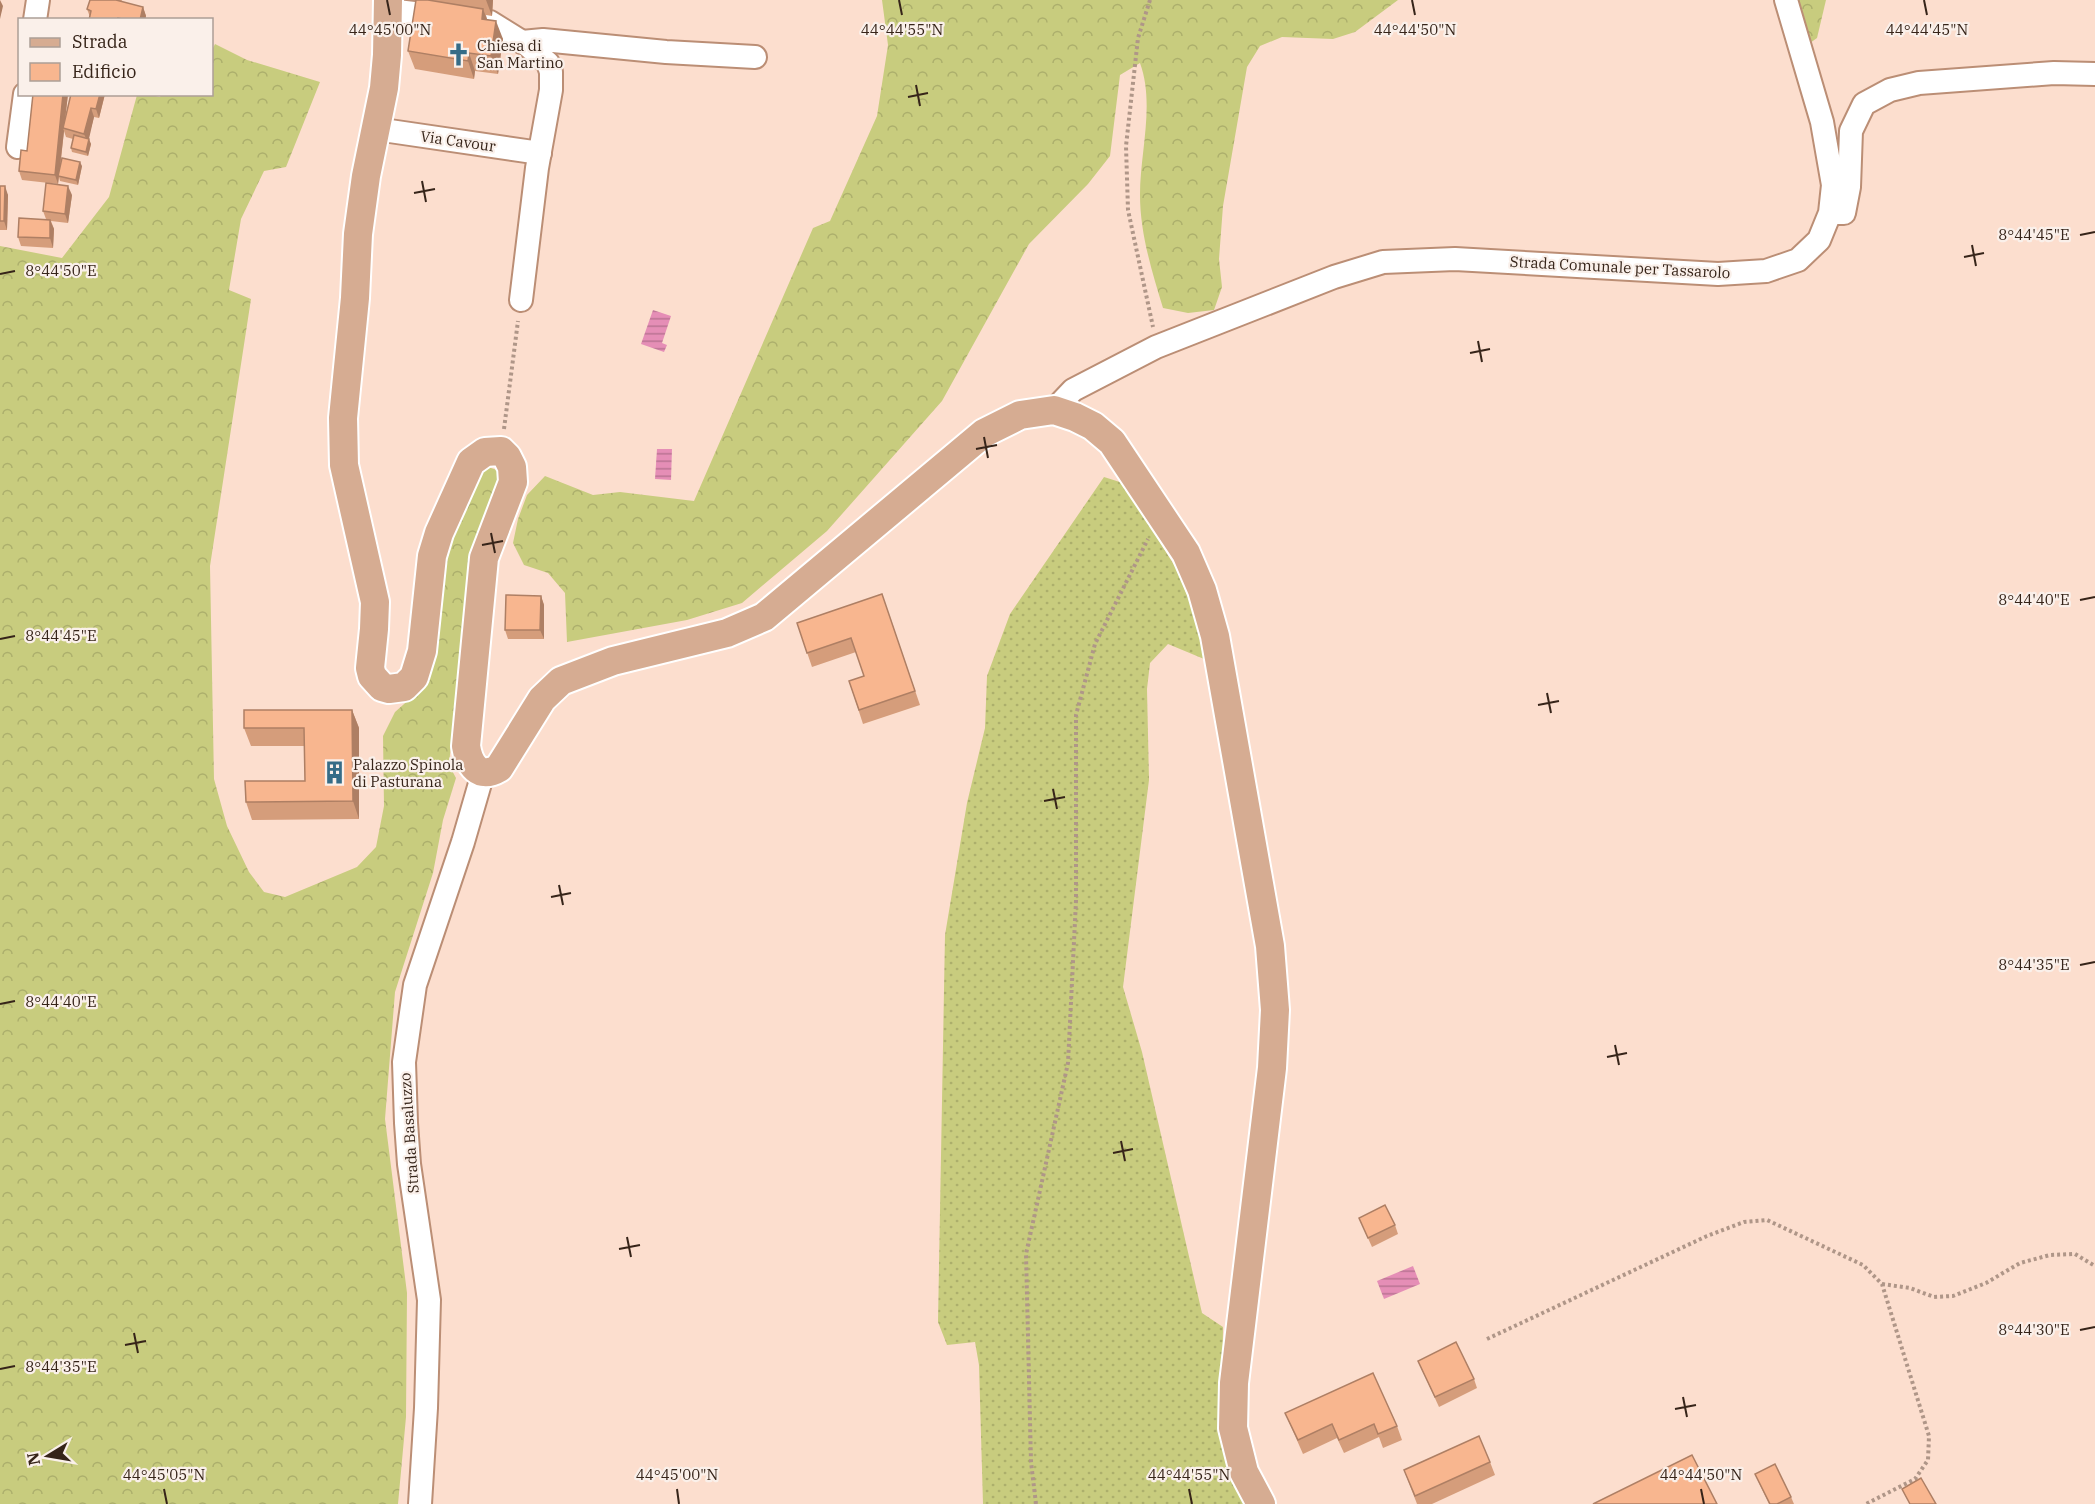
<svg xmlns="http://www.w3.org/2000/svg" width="2095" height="1504" font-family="'IBM Plex Serif',serif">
<defs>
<pattern id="grass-dots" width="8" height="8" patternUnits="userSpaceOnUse" patternTransform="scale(1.5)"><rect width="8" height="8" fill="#c8cc7e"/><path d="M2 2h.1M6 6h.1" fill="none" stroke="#acaf6c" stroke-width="1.8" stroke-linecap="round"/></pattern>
<pattern id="forest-crowns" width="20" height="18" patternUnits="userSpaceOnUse" patternTransform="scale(1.5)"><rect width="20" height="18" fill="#c8cc7e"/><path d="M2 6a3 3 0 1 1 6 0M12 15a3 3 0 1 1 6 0" fill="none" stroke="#acaf6c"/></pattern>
<pattern id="water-rules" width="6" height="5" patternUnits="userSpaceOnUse" patternTransform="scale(1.5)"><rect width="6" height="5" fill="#e58eb6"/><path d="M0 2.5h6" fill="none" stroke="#ba7493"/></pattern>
</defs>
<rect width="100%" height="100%" fill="#fcdece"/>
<polygon fill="url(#grass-dots)" points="1104,477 1123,483 1176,568 1194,612 1204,659 1168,644 1150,663 1147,689 1149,780 1123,987 1142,1052 1202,1313 1223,1327 1222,1398 1246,1504 983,1504 979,1365 975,1342 947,1345 938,1322 945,935 967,803 985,728 987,676 1010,614"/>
<g fill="url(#forest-crowns)">
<path d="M882,0h516l-43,32 -22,7 -51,-2 -22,9 -13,21 -24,139 -4,53 3,28 -8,23 -26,3 -25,-5c-11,-36 -23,-75 -23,-113 0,-43 15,-91 0,-132l-20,12 -10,81 -22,28 -59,60 -87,157 -115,130 -85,72 -55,17 -120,22 -2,-49 -17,-20 -24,-8 -11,-22 5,-24 9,-24 18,-19 48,19 27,-3 74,9 119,-273 17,-7 47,-105 11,-71z"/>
<polygon points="1795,0 1826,0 1817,38 1810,43"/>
<polygon points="215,44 247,60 320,82 286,167 264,171 241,219 229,290 251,299 210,566 214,779 227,826 249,872 264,892 285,897 357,867 376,847 384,806 383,736 395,712 421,689 455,522 478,473 488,467 497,470 500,478 473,555 463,620 449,765 456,778 443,820 433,873 395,992 385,1119 407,1293 406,1417 398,1504 0,1504 0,246 62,258 109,197 137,95 150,95 160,97 161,95 212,94 212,50"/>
</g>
<g fill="url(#water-rules)">
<polygon points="653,310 671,316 662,343 667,345 664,352 641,344"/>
<polygon points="657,449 672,449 671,480 655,479"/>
<polygon points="1413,1266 1420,1284 1384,1299 1377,1281"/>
</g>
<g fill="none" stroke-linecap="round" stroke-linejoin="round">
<defs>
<g id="minor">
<polyline points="389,10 490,22 527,45 548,63 551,72 551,90 537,168 521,300"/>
<polyline points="35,20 38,0"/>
<polyline points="522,42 543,40 666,52 755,57"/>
<polyline points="376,129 540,153"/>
<polyline points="18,147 25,94"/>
<polyline points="1837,213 1844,213 1849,187 1851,131 1864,104 1890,90 1919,83 2054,73 2095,74"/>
<polyline points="1054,410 1073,390 1156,347 1334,277 1383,262 1455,259 1718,274 1766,271 1798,260 1819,240 1830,213 1833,185 1822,122 1786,0"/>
<polyline points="420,1504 426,1408 429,1300 409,1164 406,1123 404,1062 415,985 463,842 483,773"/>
</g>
<path id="major" d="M388,0l-1,55 -3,33 -18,88 -8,58 -3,64 -12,120 1,47 31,137 -1,27 -4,39 2,8 10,11 7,2 15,-2 10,-10 8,-26 10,-95 7,-23 32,-71 14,-10 16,-1 6,6 5,10 1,15 -29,76 -18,188c3,19 13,34 33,22l43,-69 19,-18 52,-20 114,-28 37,-16 220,-184 36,-18 34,-5 21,7 18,9 19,16 74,111 16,37 13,46 55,310 5,64 -3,58 -38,315 -1,45 11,44 17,32"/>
</defs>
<use href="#minor" stroke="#bb8e75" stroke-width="26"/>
<use href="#major" stroke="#fff" stroke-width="32"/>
<g stroke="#af9688" stroke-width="4" stroke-dasharray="3 3" stroke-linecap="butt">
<polyline points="1150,0 1138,38 1126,146 1128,210 1153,327"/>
<polyline points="504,429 518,321"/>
<polyline points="1882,1284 1910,1288 1934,1297 1953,1296 1986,1283 2020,1263 2050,1255 2075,1254 2095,1266"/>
<polyline points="1487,1339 1707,1236 1744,1222 1767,1220 1863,1265 1882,1284 1929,1436 1928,1460 1915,1479 1866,1504"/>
<polyline points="1036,1504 1031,1462 1026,1254 1068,1063 1076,901 1076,715 1095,644 1148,539"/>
</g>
<use href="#minor" stroke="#fff" stroke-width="22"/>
<use href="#major" stroke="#d6ac92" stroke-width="28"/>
</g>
<g fill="#d59d7b">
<polygon points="90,0 122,0 121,2 143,7 146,16 145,20 89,20 90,17 87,9"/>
<polygon points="416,0 493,0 492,16 486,15 487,19 503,39 498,74 475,71 474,79 415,69 408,51"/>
<polygon points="33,94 68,94 65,119 105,94 99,118 94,117 88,139 91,144 88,156 72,152 71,148 73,139 66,137 64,131 60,169 82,166 78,185 60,181 59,177 58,184 22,180 19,171 27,151"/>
<polygon points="0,186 8,195 7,230 0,230"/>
<polygon points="72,195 68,223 51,221 54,229 53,248 21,246 18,237 46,219 43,211"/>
<polygon points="882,594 920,705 863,724 849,681 864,676 856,652 812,667 797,623"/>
<polygon points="541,596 544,605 544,639 508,639 505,630"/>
<polygon points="352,710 359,728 359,819 252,820 246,802 305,781 305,746 251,746 244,728"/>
<polygon points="1359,1218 1395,1225 1398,1234 1372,1247"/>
<polygon points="1418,1361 1474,1379 1477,1388 1439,1407"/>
<polygon points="1285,1413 1397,1426 1402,1440 1383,1448 1379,1437 1344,1453 1337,1438 1303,1454"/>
<polygon points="1490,1462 1495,1475 1432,1504 1417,1504 1404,1470"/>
<polygon points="1755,1474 1791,1497 1794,1504 1769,1504 1759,1483"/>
</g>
<g fill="#ae7f64">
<polygon points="0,0 3,6 0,19"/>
<polygon points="486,0 493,0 492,16"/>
<polygon points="143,7 146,16 145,20 140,20"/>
<polygon points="483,9 490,27 482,19"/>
<polygon points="496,21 503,39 498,74 491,56"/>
<polygon points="469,53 475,71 474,79 468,61"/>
<polygon points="63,94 68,94 64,129 63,128 64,131 58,184 55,175"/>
<polygon points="100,94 105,94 99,118 96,109"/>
<polygon points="91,108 94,117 88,143 84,134"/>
<polygon points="89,139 91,144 88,156 86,152"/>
<polygon points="80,162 82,166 78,185 76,180"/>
<polygon points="5,186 8,195 7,230 4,221"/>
<polygon points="68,186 72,195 68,223 65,214"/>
<polygon points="50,220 54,229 53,248 50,238"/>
<polygon points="541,596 544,605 544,639 540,630"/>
<polygon points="352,710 359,728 359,819 353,801"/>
</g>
<g fill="#f8b68f" stroke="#ae7f64" stroke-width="1.5">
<polygon points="90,0 116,0 143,7 140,20 126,20 118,18 118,20 89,20 91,11 87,9"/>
<polygon points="416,0 428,0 483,9 482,19 496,21 491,56 469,53 468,61 408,51"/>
<polygon points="33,94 63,94 55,175 19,171 21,150 27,151"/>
<polygon points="71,94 100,94 96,109 91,108 84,134 63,128"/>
<polygon points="74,135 89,139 86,152 71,148"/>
<polygon points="62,158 80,162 76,180 58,176"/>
<polygon points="46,183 68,186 65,214 43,211"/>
<polygon points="0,186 5,186 4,221 0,221"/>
<polygon points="19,218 50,220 50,238 18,237"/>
<polygon points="882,594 915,691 859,710 849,681 864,676 851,638 807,653 797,623"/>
<polygon points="506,595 541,596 540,630 505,630"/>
<polygon points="244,710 352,710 353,801 246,802 245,781 305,781 304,728 244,728"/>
<polygon points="1385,1205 1395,1225 1368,1238 1359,1218"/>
<polygon points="1456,1342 1474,1379 1435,1397 1418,1361"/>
<polygon points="1373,1373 1397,1426 1378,1434 1374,1424 1339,1440 1332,1424 1298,1440 1285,1413"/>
<polygon points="1479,1436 1490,1462 1415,1496 1404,1470"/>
<polygon points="1692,1455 1717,1504 1593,1504"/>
<polygon points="1775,1464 1791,1497 1777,1504 1770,1504 1755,1474"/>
<polygon points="1921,1478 1936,1504 1910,1504 1902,1489"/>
</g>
<path fill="none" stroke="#362419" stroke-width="2" d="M387,0l3,15M899,0l3,15M1412,0l3,15M1924,0l3,15M916,85l4,21M908,97l20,-4M422,181l4,21M414,193l21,-4M2080,235l15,-3M1972,245l4,21M1964,257l20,-4M0,274l15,-3M1478,341l4,21M1470,353l20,-4M984,437l4,21M976,449l21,-4M491,533l4,20M482,545l21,-4M2080,600l15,-3M0,639l15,-3M1547,693l4,20M1538,705l21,-4M1053,789l4,20M1044,801l21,-4M559,885l4,20M551,897l20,-4M2080,965l15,-3M0,1004l15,-3M1615,1045l4,20M1607,1057l20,-4M1121,1141l4,20M1113,1153l20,-4M627,1237l4,20M619,1249l21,-4M2080,1330l15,-3M134,1333l4,20M125,1345l21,-4M0,1369l15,-3M1683,1397l4,20M1675,1409l21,-4M164,1489l3,15M677,1489l2,15M1189,1489l3,15M1701,1489l3,15"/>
<defs>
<symbol id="church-bare" viewBox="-9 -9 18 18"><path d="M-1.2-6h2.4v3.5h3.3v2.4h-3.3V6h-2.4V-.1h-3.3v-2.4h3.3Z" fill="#356c87" stroke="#faf0ea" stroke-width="2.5" paint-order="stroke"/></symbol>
<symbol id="building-bare" viewBox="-9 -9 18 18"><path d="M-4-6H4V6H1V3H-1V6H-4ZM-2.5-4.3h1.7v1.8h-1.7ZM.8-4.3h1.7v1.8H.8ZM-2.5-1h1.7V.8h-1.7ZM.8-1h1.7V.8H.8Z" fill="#356c87" stroke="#faf0ea" stroke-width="2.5" paint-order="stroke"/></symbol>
</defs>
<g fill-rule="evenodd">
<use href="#church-bare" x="442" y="38" width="33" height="33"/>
<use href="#building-bare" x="318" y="756" width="33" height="33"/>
</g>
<g text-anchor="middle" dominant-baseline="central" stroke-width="4.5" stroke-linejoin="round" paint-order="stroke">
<g font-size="15" fill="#362419" stroke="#faf0ea" text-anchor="start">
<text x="477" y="45">Chiesa di<tspan x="477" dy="17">San Martino</tspan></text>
<text x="353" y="764">Palazzo Spinola<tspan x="353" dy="17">di Pasturana</tspan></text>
</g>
<g font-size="15" fill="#362419" stroke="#faf0ea">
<text transform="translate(458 141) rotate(8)">Via Cavour</text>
<text transform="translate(1620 267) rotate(3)">Strada Comunale per Tassarolo</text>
<text transform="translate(409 1133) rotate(-94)">Strada Basaluzzo</text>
</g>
</g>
<g font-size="15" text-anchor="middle" fill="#362419" stroke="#faf0ea" stroke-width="4.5" stroke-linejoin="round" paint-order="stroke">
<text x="390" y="35">44°45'00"N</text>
<text x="1415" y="35">44°44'50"N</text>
<text x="1927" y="35">44°44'45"N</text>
<text x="902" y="35">44°44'55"N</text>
<text x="2034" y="240">8°44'45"E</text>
<text x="61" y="276">8°44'50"E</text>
<text x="2034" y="605">8°44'40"E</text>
<text x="61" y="641">8°44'45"E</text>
<text x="2034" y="970">8°44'35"E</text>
<text x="61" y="1007">8°44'40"E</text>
<text x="2034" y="1335">8°44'30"E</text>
<text x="61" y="1372">8°44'35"E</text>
<text x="164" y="1480">44°45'05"N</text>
<text x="677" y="1480">44°45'00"N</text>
<text x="1189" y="1480">44°44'55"N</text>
<text x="1701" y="1480">44°44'50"N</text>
</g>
<rect x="18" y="18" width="195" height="78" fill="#faf0ea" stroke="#ac9e96" stroke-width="1.5"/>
<rect x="30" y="38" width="30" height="9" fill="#d6ac92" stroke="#ac9e96" stroke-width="1.5"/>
<text x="72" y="48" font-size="18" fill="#362419">Strada</text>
<rect x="30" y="63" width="30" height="18" fill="#f8b68f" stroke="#ac9e96" stroke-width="1.5"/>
<text x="72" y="78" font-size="18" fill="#362419">Edificio</text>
<g transform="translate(48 1456) rotate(259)" stroke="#faf0ea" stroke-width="4.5" paint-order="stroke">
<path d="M0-4.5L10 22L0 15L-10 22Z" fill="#362419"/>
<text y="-9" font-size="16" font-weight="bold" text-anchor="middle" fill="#362419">N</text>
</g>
</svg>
